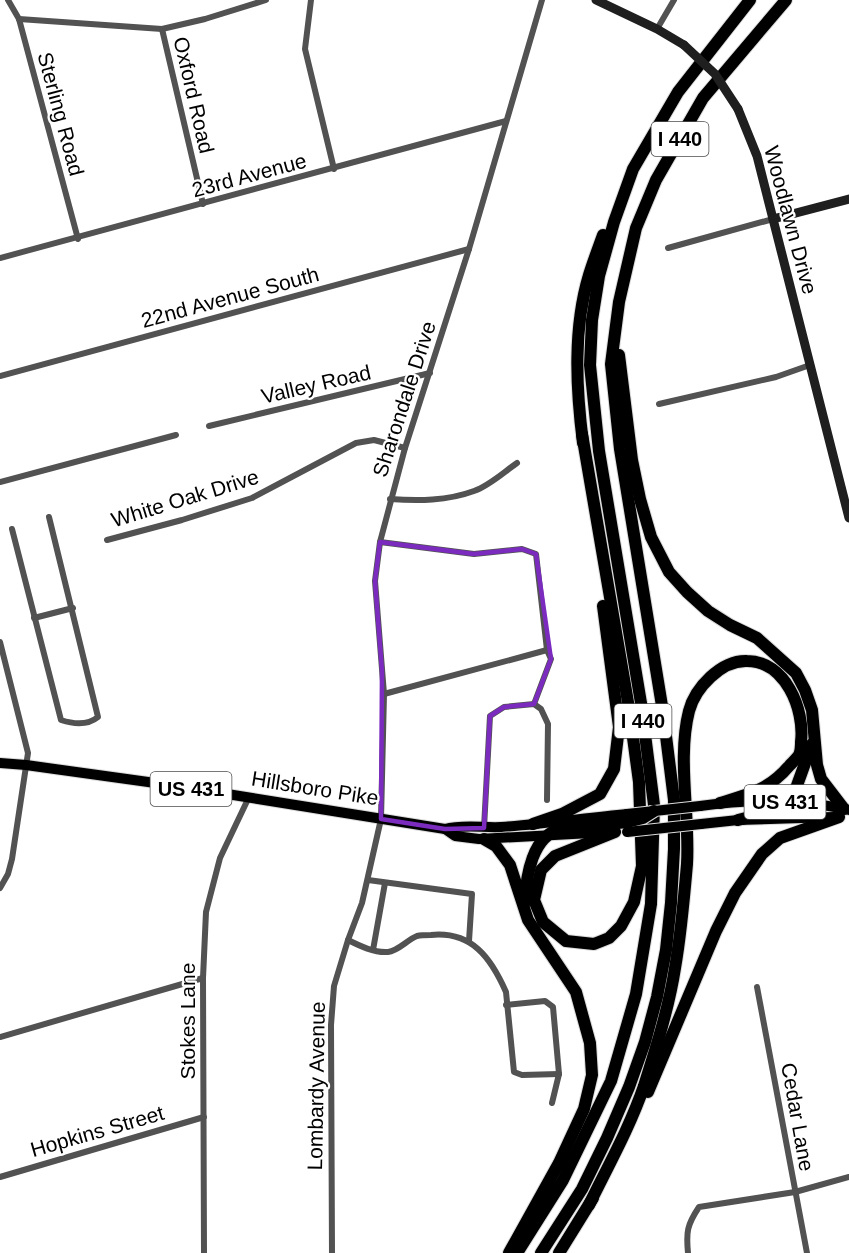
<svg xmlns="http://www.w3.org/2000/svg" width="849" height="1253" font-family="Helvetica,sans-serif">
<rect width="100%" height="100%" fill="#fff"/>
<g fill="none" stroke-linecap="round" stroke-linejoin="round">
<defs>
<g id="primary">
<path d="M0,763l26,2 151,21 268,43c18,-5 38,-1 56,-2 42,-3 84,-9 126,-13"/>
<path d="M700,806c47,-7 102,-7 149,4"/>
<polyline points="701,824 738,820 834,817"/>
<polyline points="445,829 455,836 479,839 610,832"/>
</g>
<g id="highway">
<polyline points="619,355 632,460 640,499 651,537 669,572 687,592 708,611 730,625 757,638 796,673 805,690 812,710 817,765 821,779 844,809"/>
<polyline points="582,434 629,708 639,782 642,866 634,902 621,926 609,938 594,944 566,941 543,922 534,900 541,870 555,856 615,832"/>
<path d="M583,443c-7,-55 -10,-115 6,-168 4,-13 9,-26 14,-40"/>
<polyline points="738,820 782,809 791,802 812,744"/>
<polyline points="533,824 562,814 600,794 614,769 619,727 603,606"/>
<polyline points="484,839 496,846 510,865 528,920 576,992 590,1043 592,1075 584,1109 559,1163 509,1253"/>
<path d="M525,902c1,-25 7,-68 37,-73l65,-7"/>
<polyline points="648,1092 716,931 735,893 762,854 780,838 839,817"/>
<path d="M589,1205c19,-39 41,-78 55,-119 12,-38 25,-79 31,-118 6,-34 9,-69 12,-104 3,-48 -10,-106 2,-153 6,-23 32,-51 58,-50 38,0 58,48 54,81 0,4 0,9 -2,13 -2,3 -6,7 -9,10 -21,25 -40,29 -70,38"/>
<polyline points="517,1253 563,1180 611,1081 636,994 651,904 654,805 641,703 599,451 590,365 592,320 599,276 614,222 633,169 678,92 750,0"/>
<polyline points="541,1253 582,1189 607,1138 629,1087 645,1042 657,997 666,950 671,903 674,849 674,800 663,712 620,449 611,364 619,302 636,228 656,180 703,98 786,0"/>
<polyline points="559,1253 593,1198"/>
</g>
</defs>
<use href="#primary" stroke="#dbdbdb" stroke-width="12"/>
<use href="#highway" stroke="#dbdbdb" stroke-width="14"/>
<g stroke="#525252" stroke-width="6">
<polyline points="8,0 19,19 78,239"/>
<polyline points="311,0 305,49 334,169"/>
<polyline points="19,19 162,29 205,19 266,0"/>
<polyline points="162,29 203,204"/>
<polyline points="657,29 674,0"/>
<polyline points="668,248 773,219"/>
<polyline points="0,258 506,121"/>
<polyline points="0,376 469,249"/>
<polyline points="659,404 776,377 810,365"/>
<polyline points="209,426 430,373"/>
<polyline points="0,482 176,435"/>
<path d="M390,499c28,2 57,2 84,-8 15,-5 30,-19 43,-28"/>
<path d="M12,529l49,191c12,4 26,6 37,-3l-49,-200"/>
<polyline points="107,540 182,520 252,498 356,443 374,440 405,448"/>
<polyline points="380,542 474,554 522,549 536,554 547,650 551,659 534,704"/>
<polyline points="34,618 73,608"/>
<polyline points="0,642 28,753 12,859 8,874 0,888"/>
<polyline points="384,694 547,650"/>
<polyline points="484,828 490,716 504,707 534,704 541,709 548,724 547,800"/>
<polyline points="368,880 472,894 469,941"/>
<path d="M348,940c12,6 26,13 40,12 10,-1 19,-12 29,-16 4,-1 9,-1 14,-1 41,-4 60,23 75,57l8,80 8,3 37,-1"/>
<polyline points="373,950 385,883"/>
<polyline points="757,987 807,1253"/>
<polyline points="506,1005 545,1001 553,1007 559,1074 552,1103"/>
<polyline points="0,1037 203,978"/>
<polyline points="0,1177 204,1117"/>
<polyline points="204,1253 203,978 206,912 220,858 249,797"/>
<polyline points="332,1253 331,1025 334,986 348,940 362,903 381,819 384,694 375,581 380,542 405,448 469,249 542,0"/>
<path d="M688,1253c-2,-21 -1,-28 11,-46l96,-15 54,-15"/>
</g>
<g stroke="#1f1f1f" stroke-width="9">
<polyline points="596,0 657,29 684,45"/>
<polyline points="738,109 757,156 849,518"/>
<polyline points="773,219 849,199"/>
</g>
<use href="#primary" stroke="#000" stroke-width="10"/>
<use href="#highway" stroke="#000" stroke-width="12"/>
<defs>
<g id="primary-bridge">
<polyline points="627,814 700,806"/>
<polyline points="627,832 701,824"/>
</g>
<polyline id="highway-bridge" points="627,822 643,818 654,811"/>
</defs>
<use href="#primary-bridge" stroke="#dbdbdb" stroke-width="12" stroke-linecap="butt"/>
<use href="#highway-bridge" stroke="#dbdbdb" stroke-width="14" stroke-linecap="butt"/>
<polyline stroke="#1f1f1f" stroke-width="9" points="684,45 715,74 738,109"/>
<use href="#primary-bridge" stroke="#000" stroke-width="10"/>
<use href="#highway-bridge" stroke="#000" stroke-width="12"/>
</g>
<path fill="none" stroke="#7b2cbf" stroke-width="4.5" stroke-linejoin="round" d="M380,542l94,12 48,-5 14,5 15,105 -17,45 -30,3 -14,9 -6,112 -39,1 -64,-10 1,-148 -7,-90z"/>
<g text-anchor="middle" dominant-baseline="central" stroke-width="4.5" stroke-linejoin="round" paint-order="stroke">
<g fill="#fff" stroke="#4c4c4c" stroke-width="1.5">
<rect x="651.5" y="122" width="57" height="34" rx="4.5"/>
<rect x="614.5" y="704" width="57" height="34" rx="4.5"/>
<rect x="150.5" y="772" width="81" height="34" rx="4.5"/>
<rect x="744.5" y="785" width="81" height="34" rx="4.5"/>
</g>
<g font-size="20" font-weight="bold" fill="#000">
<text x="680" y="139">I 440</text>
<text x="643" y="721">I 440</text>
<text x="191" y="789">US 431</text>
<text x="785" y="802">US 431</text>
</g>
<g font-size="21" fill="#000" stroke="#fff">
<text transform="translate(194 95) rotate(77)">Oxford Road</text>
<text transform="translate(61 114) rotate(75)">Sterling Road</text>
<text transform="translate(249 175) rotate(-15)">23rd Avenue</text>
<text transform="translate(791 220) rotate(75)">Woodlawn Drive</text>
<text transform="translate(230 297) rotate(-15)">22nd Avenue South</text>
<text transform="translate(316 384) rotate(-13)">Valley Road</text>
<text transform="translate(404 399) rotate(-72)">Sharondale Drive</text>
<text transform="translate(185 498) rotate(-17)">White Oak Drive</text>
<text transform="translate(315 788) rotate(9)">Hillsboro Pike</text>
<text transform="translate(187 1021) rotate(-90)">Stokes Lane</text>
<text transform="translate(316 1086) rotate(-89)">Lombardy Avenue</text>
<text transform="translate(798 1117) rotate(80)">Cedar Lane</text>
<text transform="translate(97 1131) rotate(-16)">Hopkins Street</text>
</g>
</g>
</svg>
